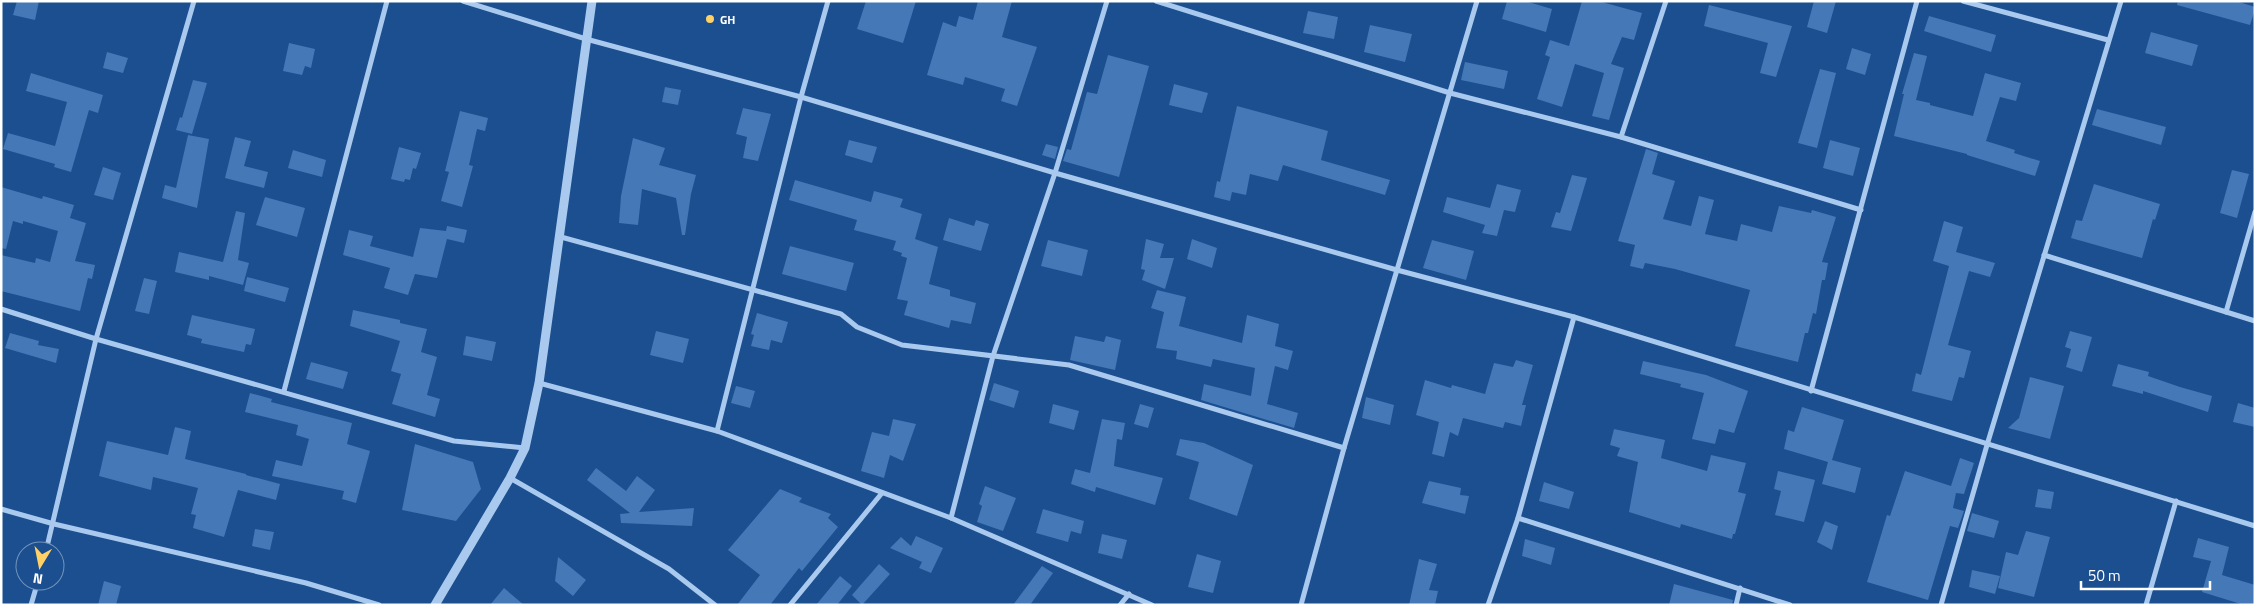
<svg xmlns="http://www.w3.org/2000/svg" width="2256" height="606" font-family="'Titillium Web',sans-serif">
<rect width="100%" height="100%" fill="#1b4f8f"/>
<g fill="#4478b7">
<polygon points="17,1 39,1 35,20 13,15"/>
<polygon points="866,1 916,1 903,43 857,29"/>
<polygon points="978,1 1012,1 1002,37 1037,47 1017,106 1001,101 1005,89 965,77 963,85 927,75 943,22 956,27 959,16 973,20"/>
<polygon points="1507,1 1525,1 1552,9 1546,32 1502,19"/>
<polygon points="1582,1 1598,1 1642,13 1634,40 1622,37 1611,64 1624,68 1609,120 1592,116 1604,73 1575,64 1562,107 1537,99 1550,57 1545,55 1550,40 1569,46"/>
<polygon points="1814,1 1836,1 1827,33 1807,27"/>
<polygon points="2178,1 2236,1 2255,7 2255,10 2250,25 2177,5"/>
<polygon points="1709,5 1792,26 1776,77 1760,73 1768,43 1704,26"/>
<polygon points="1308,11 1338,17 1334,39 1303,33"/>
<polygon points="1929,16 1996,35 1991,52 1924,31"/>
<polygon points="1370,25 1412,34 1405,62 1364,52"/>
<polygon points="2151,32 2198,45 2192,66 2145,53"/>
<polygon points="289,43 315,49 311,68 305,66 302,75 283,71"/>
<polygon points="1852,48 1871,54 1865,75 1846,69"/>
<polygon points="107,52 128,58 123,73 103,68"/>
<polygon points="1914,53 1927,56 1916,100 1930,103 1930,105 1973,116 1985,73 2021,83 2016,101 2000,97 1986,141 2015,150 2014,153 2040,161 2035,176 1967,155 1967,154 1894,136 1904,94 1902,94"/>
<polygon points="1108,55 1149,66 1119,177 1063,161 1067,149 1071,150 1087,92 1097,94"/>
<polygon points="1465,62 1508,71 1504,89 1461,80"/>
<polygon points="1820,69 1836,73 1817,148 1798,143"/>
<polygon points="31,73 103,95 98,113 89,110 71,172 54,167 55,164 3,149 8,133 55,146 67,102 26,91"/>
<polygon points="193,80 207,83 192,134 176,130 180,117 182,118"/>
<polygon points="1174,84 1208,93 1202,113 1169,105"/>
<polygon points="665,87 681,90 678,105 662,102"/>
<polygon points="1237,106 1328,131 1321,160 1390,180 1385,195 1283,165 1278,181 1250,174 1246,195 1232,192 1230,201 1214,197 1217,181 1220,182"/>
<polygon points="743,108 771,114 758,161 743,158 747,137 736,134"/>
<polygon points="2097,109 2166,127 2161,145 2092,125"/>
<polygon points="460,111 488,118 485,131 477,129 469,165 473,166 462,207 441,201 449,172 445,171"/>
<polygon points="188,135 209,139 197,208 162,198 165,185 176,188"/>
<polygon points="235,137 251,141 244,166 268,172 264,188 225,178"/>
<polygon points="633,138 665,148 659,165 696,175 691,194 685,235 682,235 676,198 642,189 638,225 619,223 621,196"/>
<polygon points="849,140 877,147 872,163 845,155"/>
<polygon points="1830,140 1860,148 1853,176 1823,168"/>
<polygon points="1046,144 1058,147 1055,159 1042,155"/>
<polygon points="399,147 421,153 416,169 413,168 410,180 405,179 404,182 391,179"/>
<polygon points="1646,149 1658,153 1652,174 1675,181 1663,219 1691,226 1699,196 1714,200 1705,234 1737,241 1741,224 1772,232 1779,206 1811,213 1812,210 1836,217 1822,262 1828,263 1825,280 1822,280 1816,314 1813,313 1808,333 1805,333 1798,362 1735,346 1750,290 1675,269 1645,263 1643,269 1630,266 1635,245 1618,241"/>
<polygon points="293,150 326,160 322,177 288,168"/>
<polygon points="103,167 121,173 113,200 94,195"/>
<polygon points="2232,170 2249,174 2237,218 2220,213"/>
<polygon points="1572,175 1587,178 1571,231 1551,227 1556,212 1560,213"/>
<polygon points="795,180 871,202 874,191 903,199 900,207 922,214 915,239 938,247 929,284 950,290 950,296 976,303 971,324 951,320 949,328 904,315 908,301 897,299 907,258 901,256 902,253 893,250 896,241 854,230 857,220 789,200"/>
<polygon points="1497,184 1521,190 1515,212 1504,210 1497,236 1482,233 1485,225 1443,212 1447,197 1490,208"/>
<polygon points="2094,184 2160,204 2155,220 2153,219 2142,258 2071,238 2076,220 2082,221"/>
<polygon points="1,187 42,199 43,196 74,205 70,218 86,223 75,261 95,265 92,279 88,278 80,311 1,291 1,255 35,263 36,258 50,262 58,231 23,221 23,224 13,221 6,249 1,248"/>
<polygon points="265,197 305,208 297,237 256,225"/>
<polygon points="236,211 245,213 238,260 249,263 243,285 209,276 209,280 175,272 179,252 223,262"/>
<polygon points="949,218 974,226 976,220 989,224 981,251 943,240"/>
<polygon points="1944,221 1963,227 1956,252 1995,263 1990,277 1969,271 1948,345 1971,351 1964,378 1959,377 1952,401 1912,391 1916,373 1921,375 1949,266 1933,261"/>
<polygon points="447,226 467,230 464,243 447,239 437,278 415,274 408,295 384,288 390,268 343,255 349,230 373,236 370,246 413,257 420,228 446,231"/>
<polygon points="1146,239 1164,244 1160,258 1174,258 1165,289 1142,280 1145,270 1141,269"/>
<polygon points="1192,239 1217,248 1212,268 1187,259"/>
<polygon points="1048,240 1088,250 1082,276 1041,266"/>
<polygon points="1432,240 1474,251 1466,280 1423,268"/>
<polygon points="790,246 854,263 846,291 782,274"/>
<polygon points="247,277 289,288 285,302 244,291"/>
<polygon points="144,278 157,281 149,314 135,311"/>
<polygon points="1157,290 1186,297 1179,326 1242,343 1247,315 1279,324 1275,346 1293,351 1288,370 1275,366 1267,404 1298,413 1294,428 1201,400 1204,384 1251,396 1255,368 1213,359 1211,367 1176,359 1177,351 1156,348 1164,312 1151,308"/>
<polygon points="353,310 400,320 400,323 427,329 421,352 437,357 427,395 440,399 435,417 392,404 401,374 391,371 400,341 350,326"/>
<polygon points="757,313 788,322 782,343 771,340 769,350 751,346 754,335 751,334"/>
<polygon points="192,315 255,329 251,345 246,344 244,352 201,343 202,339 187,335"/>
<polygon points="656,331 689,339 683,363 650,355"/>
<polygon points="2070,331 2092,337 2082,372 2066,367 2071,349 2065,347"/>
<polygon points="10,333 39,341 38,345 59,349 56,363 5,348"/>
<polygon points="466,336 496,342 492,361 463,355"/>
<polygon points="1075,336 1104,342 1106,336 1121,340 1115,370 1070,360"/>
<polygon points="1516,360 1533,365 1522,405 1526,405 1521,426 1505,422 1503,428 1463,418 1458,436 1450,432 1444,457 1432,454 1439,422 1416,415 1425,380 1451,388 1452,385 1485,394 1494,363 1513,367"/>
<polygon points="1643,361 1706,375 1748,391 1734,433 1719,429 1715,444 1692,439 1704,393 1680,387 1681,384 1640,374"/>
<polygon points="311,362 348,372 343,389 306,379"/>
<polygon points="2118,364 2149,372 2148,376 2180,387 2212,396 2208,412 2143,391 2143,394 2112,386"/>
<polygon points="2030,377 2064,386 2050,439 2008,428 2019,418"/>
<polygon points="994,383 1019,391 1014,408 989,400"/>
<polygon points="736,386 755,391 750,408 731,403"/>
<polygon points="250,393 272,399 271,402 352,423 347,444 370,451 356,503 342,499 344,491 272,476 276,460 302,466 309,439 296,435 298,425 245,412"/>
<polygon points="1366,397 1394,405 1390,425 1362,418"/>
<polygon points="2238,403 2255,408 2255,427 2233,422"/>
<polygon points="1053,404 1079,411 1074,430 1049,423"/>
<polygon points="1140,404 1154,408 1148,428 1134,424"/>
<polygon points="1802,407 1844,420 1832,460 1861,468 1855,493 1822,484 1828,462 1784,449 1788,430 1794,432"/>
<polygon points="893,419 916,424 903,461 890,455 884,478 861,471 872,432 889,436"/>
<polygon points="1102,419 1125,423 1122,440 1117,439 1114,466 1163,478 1155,505 1096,487 1095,492 1071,484 1075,469 1090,473"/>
<polygon points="175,427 191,431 185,459 246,474 246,475 280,484 276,500 238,490 224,537 193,528 196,515 191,514 198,488 153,477 151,490 99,476 107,441 168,455"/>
<polygon points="1614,429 1665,440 1661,458 1707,471 1711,455 1746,463 1738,492 1746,494 1735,534 1733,534 1732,539 1681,524 1680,528 1629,512 1638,462 1617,456 1620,448 1610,445"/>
<polygon points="1180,439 1204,443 1253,465 1237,516 1189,499 1199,462 1176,455"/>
<polygon points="415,444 473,462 481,489 456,521 402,510"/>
<polygon points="1960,458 1974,463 1964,494 1956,493 1953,508 1964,511 1958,528 1950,526 1928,600 1867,582 1887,515 1890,516 1905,471 1951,486"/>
<polygon points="596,468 626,491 637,476 655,490 639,512 694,508 692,526 621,523 620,514 630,513 587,480"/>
<polygon points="1778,471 1815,480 1804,522 1775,515 1781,491 1774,489"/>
<polygon points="1429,481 1461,488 1460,495 1469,496 1465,514 1422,503"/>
<polygon points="1544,482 1574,492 1569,509 1539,501"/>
<polygon points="985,486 1016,498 1003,531 977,522 982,506 979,504"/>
<polygon points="780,489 802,498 799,502 831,514 828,518 838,527 802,571 799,568 770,605 737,605 760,575 728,550"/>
<polygon points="2038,489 2054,492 2051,509 2035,507"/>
<polygon points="1043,509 1084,521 1081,534 1071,531 1068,542 1036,533"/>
<polygon points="1972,513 1999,521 1994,538 1967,531"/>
<polygon points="1825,521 1838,526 1832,550 1817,542"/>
<polygon points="255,529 274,532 270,550 252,546"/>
<polygon points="2026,531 2050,537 2034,597 1998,588 2006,552 2018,555"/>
<polygon points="1102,534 1127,540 1122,559 1098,553"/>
<polygon points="916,536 943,548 931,573 919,568 922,562 890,548 901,537 911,546"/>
<polygon points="2198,538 2229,547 2222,575 2255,585 2255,605 2244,605 2202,592 2211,561 2193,557"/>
<polygon points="1525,539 1555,548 1551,565 1522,556"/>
<polygon points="1197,554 1221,561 1213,593 1188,587"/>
<polygon points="558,557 586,580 573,596 555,581"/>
<polygon points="1419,559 1437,564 1429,590 1438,591 1435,605 1409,605"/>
<polygon points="879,564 890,574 862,605 852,595"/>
<polygon points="1042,566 1053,573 1030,605 1013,605"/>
<polygon points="1972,570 2000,576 1995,594 1969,587"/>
<polygon points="840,576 852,586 837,605 816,605"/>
<polygon points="104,581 121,586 116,605 98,605"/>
<polygon points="1674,584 1733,600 1732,605 1669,605"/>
<polygon points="504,588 524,605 490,605"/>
</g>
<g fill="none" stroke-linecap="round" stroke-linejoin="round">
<g stroke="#a9c9ee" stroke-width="5">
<polyline points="463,1 586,39 801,97 1055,173 1397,270 1574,317 2255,526"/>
<polyline points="1156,1 1450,93 1621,137 1861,210"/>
<polyline points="1963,1 2108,40"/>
<polyline points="1621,137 1666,1"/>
<polyline points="561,237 841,314 857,327 902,345 1069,365 1344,448"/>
<polyline points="2044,255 2255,321"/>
<polyline points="1,309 96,339 454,441 525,448"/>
<polyline points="2226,312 2255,212"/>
<polyline points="539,383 717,431 951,518 1152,605"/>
<polyline points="284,391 387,1"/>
<polyline points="1811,391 1917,1"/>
<polyline points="717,431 801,97 828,1"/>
<polyline points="510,478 669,569 715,605"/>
<polyline points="1,509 54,524 306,583 379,605"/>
<polyline points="951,518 993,356 1055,173 1107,1"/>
<polyline points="1518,518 1790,605"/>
<polyline points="46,551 96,339 194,1"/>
<polyline points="31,605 38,581"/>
<polyline points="790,605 882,493"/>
<polyline points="1120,605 1129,594"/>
<polyline points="1301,605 1344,448 1477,1"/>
<polyline points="1488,605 1518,518 1574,317"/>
<polyline points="1736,605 1740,588"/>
<polyline points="1941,605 1987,445 2121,1"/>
<polyline points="2146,605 2176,501"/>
</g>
<polyline stroke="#a9c9ee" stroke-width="9" points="435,605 510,478 525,448 539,383 592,1"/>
</g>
<circle fill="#ffd166" stroke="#1b4f8f" stroke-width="2" cx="710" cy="19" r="5"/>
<g text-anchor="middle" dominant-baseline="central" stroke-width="5" stroke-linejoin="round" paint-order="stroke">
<g font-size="12" font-weight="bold" fill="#fff" stroke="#1b4f8f" text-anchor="start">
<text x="720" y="19">GH</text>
</g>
</g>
<rect width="2256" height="606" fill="none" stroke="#ffffff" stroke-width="5"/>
<g transform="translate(40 566) rotate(190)"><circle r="24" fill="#1b4f8f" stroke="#7695bc"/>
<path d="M0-4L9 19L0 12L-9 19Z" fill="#ffd166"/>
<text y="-8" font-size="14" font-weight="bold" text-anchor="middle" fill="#ffffff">N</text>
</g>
<path d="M2081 581v8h129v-8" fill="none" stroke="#ffffff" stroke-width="2.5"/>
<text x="2088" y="581" font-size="15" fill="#ffffff" stroke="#1b4f8f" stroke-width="4" paint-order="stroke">50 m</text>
</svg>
